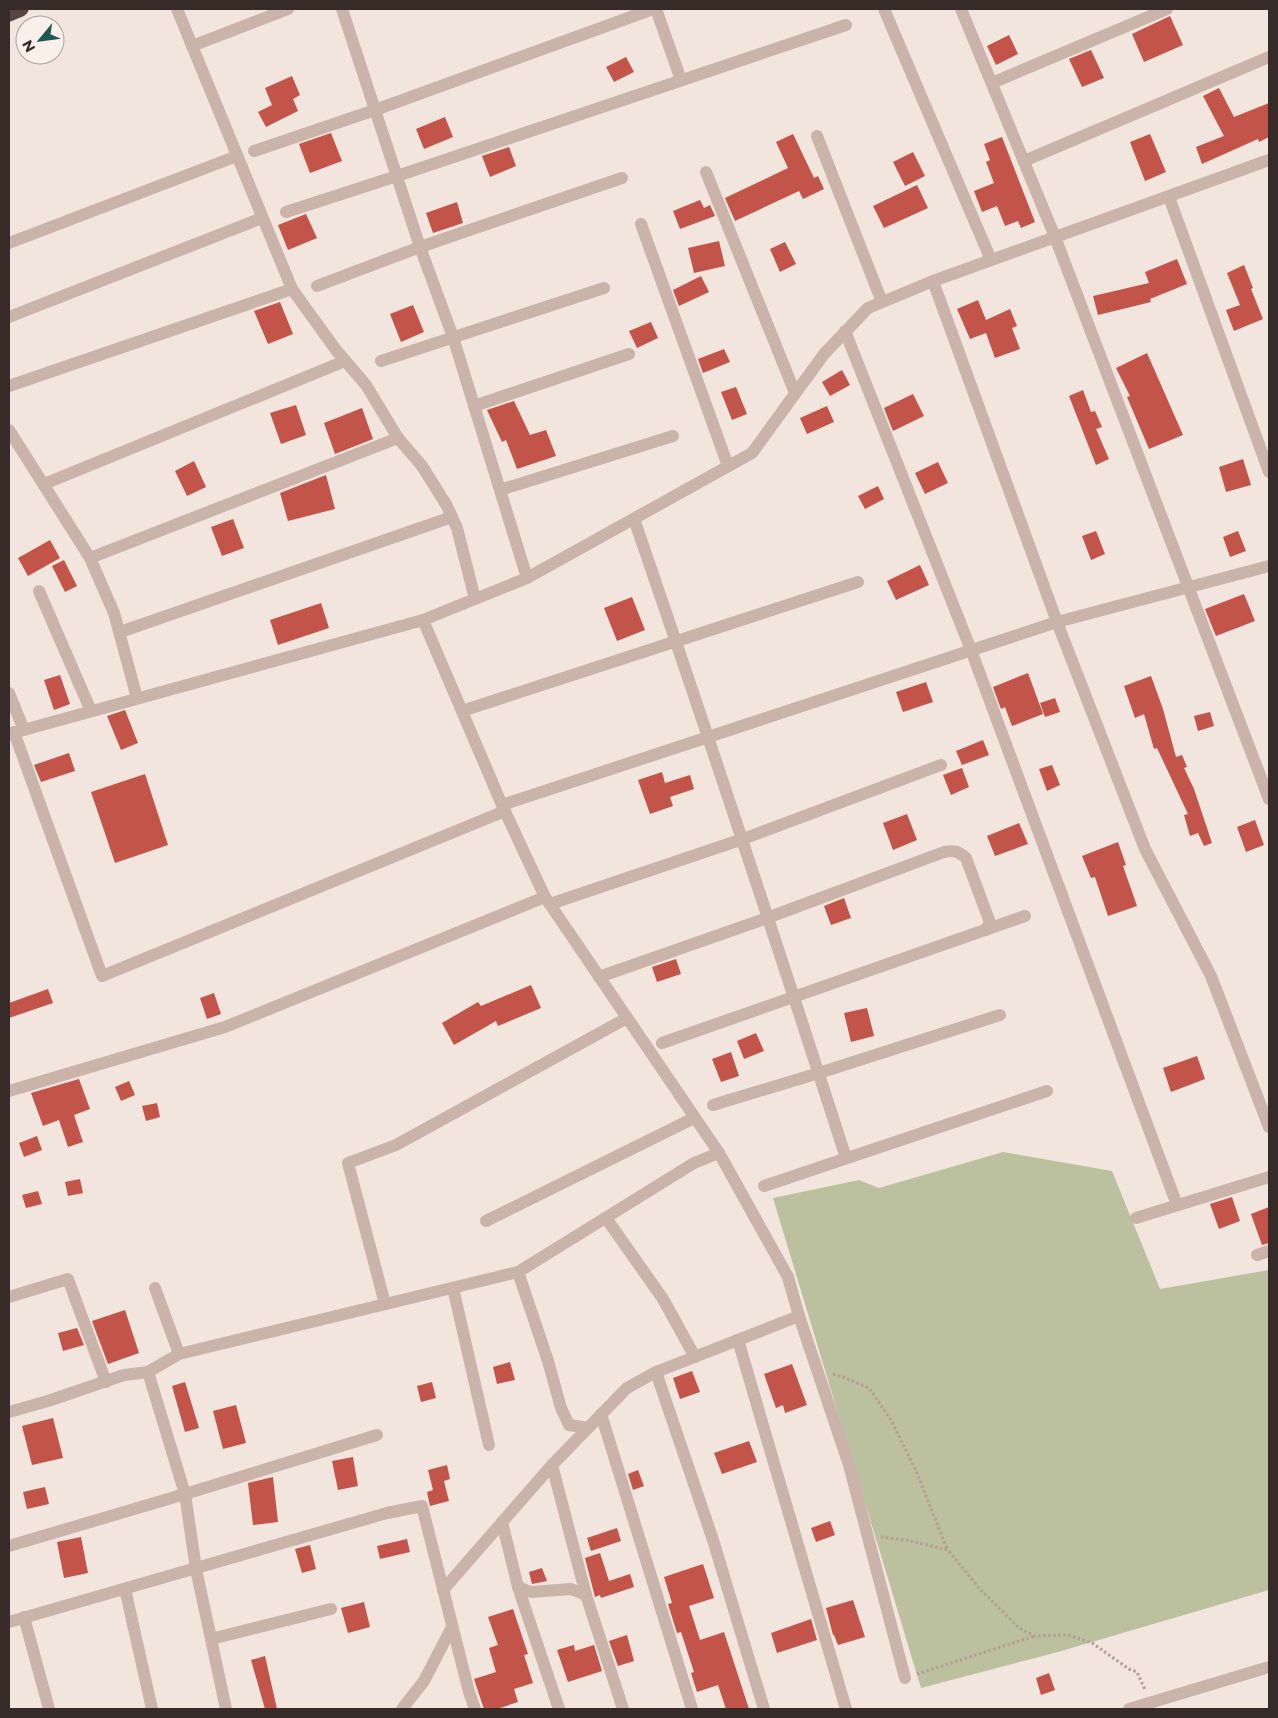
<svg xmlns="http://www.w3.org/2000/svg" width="1278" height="1718" font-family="Montserrat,sans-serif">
<rect width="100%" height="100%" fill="#f2e5de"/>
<polygon fill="#bbc19e" points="1003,1152 1112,1171 1160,1289 1269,1270 1269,1590 1058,1652 921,1688 773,1198 859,1180 879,1188"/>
<g fill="#c3544a">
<polygon points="1170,16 1183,45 1144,62 1132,34"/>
<polygon points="1009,35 1018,54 996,65 987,46"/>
<polygon points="1091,50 1104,78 1082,87 1069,59"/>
<polygon points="626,57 634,72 614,82 606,67"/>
<polygon points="292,76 300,95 293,99 298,111 266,127 258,112 272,105 265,88"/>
<polygon points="1219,88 1234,117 1269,103 1269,137 1259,142 1258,139 1202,164 1196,147 1224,136 1203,96"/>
<polygon points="445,117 453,137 424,149 416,129"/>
<polygon points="331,133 342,161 310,173 299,144"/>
<polygon points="793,134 814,178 818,176 824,189 803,199 799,191 735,221 725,198 788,168 776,142"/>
<polygon points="1150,134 1166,172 1145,181 1130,142"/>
<polygon points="1002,137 1035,222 1021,228 1018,221 1005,226 997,206 982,212 974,191 994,183 986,162 990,160 984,144"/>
<polygon points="509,147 516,166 490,177 482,156"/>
<polygon points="913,152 925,176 905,186 893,162"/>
<polygon points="917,185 928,208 884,228 873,206"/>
<polygon points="700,200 704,208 710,205 715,216 680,229 673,211"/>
<polygon points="457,202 463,223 433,233 426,213"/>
<polygon points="306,214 317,238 288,250 278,225"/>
<polygon points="719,241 725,266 694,273 688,248"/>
<polygon points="785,242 796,264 780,272 770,249"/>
<polygon points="1177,259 1187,284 1150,299 1151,302 1098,315 1093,296 1149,283 1145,272"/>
<polygon points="1244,265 1253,288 1251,289 1263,319 1234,331 1226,310 1240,305 1227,273"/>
<polygon points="701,276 709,292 679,306 673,290"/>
<polygon points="978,300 986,320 1010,309 1017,326 1012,328 1020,349 995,358 986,333 970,339 957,309"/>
<polygon points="280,302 293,334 268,344 254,311"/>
<polygon points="413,305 424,332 401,342 390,314"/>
<polygon points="651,322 658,338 637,348 629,331"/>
<polygon points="724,349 730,362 703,373 698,359"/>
<polygon points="1147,353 1183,435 1149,449 1127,397 1130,396 1116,368"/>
<polygon points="842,370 850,385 830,396 822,382"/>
<polygon points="736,387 747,414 732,420 721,392"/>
<polygon points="1083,390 1091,412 1095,411 1102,427 1096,429 1109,459 1096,465 1069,396"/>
<polygon points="913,394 924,416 893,431 884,408"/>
<polygon points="514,401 530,435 546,430 556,456 517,469 506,440 502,442 487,410"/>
<polygon points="296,405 306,435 281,444 270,413"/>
<polygon points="827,406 834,422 807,434 800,418"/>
<polygon points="362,408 373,439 335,454 324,423"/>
<polygon points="1243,459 1251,485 1226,492 1219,467"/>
<polygon points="194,461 206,487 187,496 175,471"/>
<polygon points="938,462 948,483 925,494 915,473"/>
<polygon points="326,475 335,509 288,521 280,493"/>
<polygon points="878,486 884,499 865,509 858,496"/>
<polygon points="233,519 244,548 222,556 211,527"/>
<polygon points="1096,531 1105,554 1091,560 1082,536"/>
<polygon points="1238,531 1246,551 1230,557 1223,537"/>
<polygon points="50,540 60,558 28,576 18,558"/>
<polygon points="64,560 77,586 65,592 52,566"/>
<polygon points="920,565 929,585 896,600 887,581"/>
<polygon points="1244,594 1255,621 1216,636 1205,609"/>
<polygon points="632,597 645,630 617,641 604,608"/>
<polygon points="321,603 329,628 278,645 270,620"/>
<polygon points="1028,673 1043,714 1012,726 1005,707 1001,709 993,687"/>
<polygon points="60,675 70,704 54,710 44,680"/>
<polygon points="1151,676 1163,709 1176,757 1182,755 1187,767 1184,768 1194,789 1212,843 1204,846 1198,833 1190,836 1184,815 1188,814 1157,748 1154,749 1144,714 1135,718 1124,686"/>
<polygon points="926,682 933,702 903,712 896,692"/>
<polygon points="1055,698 1060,712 1045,717 1040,703"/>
<polygon points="125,710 138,743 121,750 107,716"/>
<polygon points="1210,712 1214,726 1198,731 1194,716"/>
<polygon points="983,740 989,755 962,765 956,751"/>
<polygon points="69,753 75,771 41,782 34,765"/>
<polygon points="1052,765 1060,785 1047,791 1039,769"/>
<polygon points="962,768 969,787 951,795 943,775"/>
<polygon points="662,772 665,783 690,775 694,789 670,797 673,806 650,814 638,780"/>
<polygon points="145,774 168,845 115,863 91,792"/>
<polygon points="907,814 917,840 893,850 883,823"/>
<polygon points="1255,820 1264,845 1246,852 1237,827"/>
<polygon points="1019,823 1028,844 995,856 987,836"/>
<polygon points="1118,842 1126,865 1123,866 1137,906 1108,916 1095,877 1091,878 1082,856"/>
<polygon points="844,898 851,918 831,925 824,906"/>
<polygon points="676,959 681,974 657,982 652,967"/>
<polygon points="531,985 541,1008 498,1026 496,1021 454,1045 442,1023 478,1002 481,1006"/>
<polygon points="48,989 53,1003 9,1018 9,1003"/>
<polygon points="214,993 221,1014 207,1019 200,998"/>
<polygon points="867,1008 874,1036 851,1042 844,1013"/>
<polygon points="756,1033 764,1051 744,1059 737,1041"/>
<polygon points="731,1052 739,1076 721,1082 712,1059"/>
<polygon points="1197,1056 1205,1079 1171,1092 1163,1068"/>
<polygon points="79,1079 90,1109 74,1115 83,1142 68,1147 59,1120 43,1126 31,1093"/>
<polygon points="129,1081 135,1095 121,1101 115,1087"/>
<polygon points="157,1103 160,1117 146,1121 142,1106"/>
<polygon points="37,1136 42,1150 24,1157 19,1143"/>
<polygon points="80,1179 83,1193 68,1196 65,1182"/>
<polygon points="38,1191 42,1204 26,1208 22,1195"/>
<polygon points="1232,1197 1240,1221 1219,1229 1210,1204"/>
<polygon points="1269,1207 1269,1243 1262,1245 1251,1214"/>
<polygon points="125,1310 139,1353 108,1364 92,1321"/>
<polygon points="77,1328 84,1345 63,1351 58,1333"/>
<polygon points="510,1362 515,1380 497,1384 493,1367"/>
<polygon points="792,1364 807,1405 785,1413 783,1405 776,1408 764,1374"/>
<polygon points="692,1371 700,1392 680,1399 673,1378"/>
<polygon points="185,1382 199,1428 185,1432 172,1386"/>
<polygon points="432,1382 436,1398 421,1402 417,1386"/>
<polygon points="236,1405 246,1443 223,1449 213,1411"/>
<polygon points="53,1418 63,1458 32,1465 22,1426"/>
<polygon points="749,1441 757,1462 722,1474 714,1453"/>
<polygon points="353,1457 358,1486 338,1490 332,1461"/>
<polygon points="447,1465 450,1479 444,1481 449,1501 430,1506 427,1492 433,1490 428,1470"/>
<polygon points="638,1470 644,1486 633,1490 628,1474"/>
<polygon points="273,1477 278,1522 253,1525 248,1483"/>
<polygon points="45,1487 49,1504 27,1509 23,1492"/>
<polygon points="830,1521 835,1535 816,1542 811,1528"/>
<polygon points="617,1528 621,1541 591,1551 587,1538"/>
<polygon points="81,1537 88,1573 64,1578 57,1542"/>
<polygon points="407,1539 410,1552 380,1559 377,1546"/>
<polygon points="310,1545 316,1569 302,1573 295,1549"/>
<polygon points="600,1553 609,1581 630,1574 634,1587 601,1598 600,1595 595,1597 585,1558"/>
<polygon points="703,1564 714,1598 689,1606 700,1640 724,1632 749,1709 726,1709 718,1685 697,1692 691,1673 694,1672 681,1632 677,1633 668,1604 672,1603 664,1577"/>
<polygon points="542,1568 547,1581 532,1584 529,1572"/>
<polygon points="853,1600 865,1637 838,1645 834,1635 833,1635 826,1608"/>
<polygon points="364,1602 370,1627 348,1633 341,1608"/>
<polygon points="513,1609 528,1654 524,1655 533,1683 514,1689 518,1702 497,1709 484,1709 474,1679 496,1672 489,1648 498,1645 488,1617"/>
<polygon points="811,1619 817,1640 777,1653 771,1633"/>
<polygon points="627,1635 634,1661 618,1666 609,1641"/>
<polygon points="574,1645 575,1651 594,1645 602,1671 568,1682 557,1650"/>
<polygon points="265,1656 277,1709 265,1709 251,1660"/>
<polygon points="1049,1673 1055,1690 1041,1695 1036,1678"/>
</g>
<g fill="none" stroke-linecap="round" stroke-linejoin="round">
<g stroke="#b69d94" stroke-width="3" stroke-dasharray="2.5 2.5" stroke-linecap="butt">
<polyline points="833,1374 843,1377 869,1388 891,1420 917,1473 947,1549"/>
<polyline points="881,1537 911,1541 948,1550 979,1588 1019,1628 1035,1636 1068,1635 1092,1643 1129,1669 1137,1672 1145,1690"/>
<polyline points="917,1674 1035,1636"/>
</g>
<g stroke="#cab3a9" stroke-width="12">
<polyline points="177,9 292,289 336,350 366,385 398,438 422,466 447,506 457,528 475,599"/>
<polyline points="342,9 420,247 453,337 527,578"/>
<polyline points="656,9 681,80"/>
<polyline points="884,9 991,260"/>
<polyline points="961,9 1055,237 1269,799"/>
<polyline points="192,46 288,9"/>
<polyline points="992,83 1167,9"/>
<polyline points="817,136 882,302"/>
<polyline points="254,151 375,110 653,9"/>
<polyline points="1024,161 1269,57"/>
<polyline points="706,172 795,393"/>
<polyline points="1169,197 1269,472"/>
<polyline points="286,212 397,176 846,25"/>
<polyline points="641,224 728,466"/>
<polyline points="9,243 237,156"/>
<polyline points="933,281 1057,622 1145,849 1211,976 1269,1127"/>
<polyline points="317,286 420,247 622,178"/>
<polyline points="9,317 262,218"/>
<polyline points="845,331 971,650 1177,1205"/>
<polyline points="381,361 604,288"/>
<polyline points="9,386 292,289"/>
<polyline points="474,406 629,354"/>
<polyline points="9,430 90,558 114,613 137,698"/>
<polyline points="44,484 345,361"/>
<polyline points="500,490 673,436"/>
<path d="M634,519c73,212 143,425 212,639"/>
<polyline points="90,558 398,438"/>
<polyline points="39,591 91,711"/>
<polyline points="423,620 527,578 752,453 824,354 868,308 933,281 1269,160"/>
<polyline points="120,632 452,517"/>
<polyline points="9,693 24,730"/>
<polyline points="462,711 858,582"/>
<polyline points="14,732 102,976 505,811"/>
<polyline points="9,734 423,620 502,805 1057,622 1269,566"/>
<polyline points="502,805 545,897 719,1153 788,1277 799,1316 849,1465 905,1678"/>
<polyline points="550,904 743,839 941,765"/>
<polyline points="985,930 1025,916"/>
<path d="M599,977l168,-59 177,-66c10,-2 14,-1 22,6l23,62v5l-4,5 -323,113"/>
<polyline points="9,1091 225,1027 545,897"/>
<polyline points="713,1105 819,1073 1000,1015"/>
<polyline points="764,1186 1047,1091"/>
<polyline points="606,1218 663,1299 695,1357"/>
<polyline points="1136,1218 1269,1177"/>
<polyline points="486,1221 694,1118"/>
<polyline points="1257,1255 1269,1251"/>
<polyline points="518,1272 548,1361 561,1408 569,1425 588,1428"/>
<polyline points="155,1288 179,1354"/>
<polyline points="453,1288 489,1445"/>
<polyline points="9,1297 68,1279 106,1382"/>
<polyline points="385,1304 348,1163 396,1145 627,1018"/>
<polyline points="738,1340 846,1709"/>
<polyline points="148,1372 185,1494 196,1569 226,1709"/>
<polyline points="656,1372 713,1540 764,1709"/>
<polyline points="9,1412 48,1401 124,1375 148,1372 179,1354 518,1272 694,1163 719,1153"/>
<polyline points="601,1414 692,1709"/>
<polyline points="552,1465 586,1595"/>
<polyline points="502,1522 518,1587 559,1709"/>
<polyline points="9,1546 185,1494 377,1435"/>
<polyline points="518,1587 531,1592 571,1589 586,1595 623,1709"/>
<polyline points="125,1589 152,1709"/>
<polyline points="443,1590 552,1465 627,1388 656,1372 799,1316"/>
<polyline points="24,1617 49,1709"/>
<polyline points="9,1622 387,1513 422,1506 469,1692 475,1709"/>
<polyline points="211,1639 331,1609"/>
<polyline points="402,1709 424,1681 452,1627"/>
<polyline points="1129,1709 1269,1667"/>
</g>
<polyline stroke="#584440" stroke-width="15" points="9,14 21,9"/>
</g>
<rect width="1278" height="1718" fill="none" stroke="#372b29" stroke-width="20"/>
<g transform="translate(40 40) rotate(241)"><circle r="24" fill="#f9f0ea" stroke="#aba19d"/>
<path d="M0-4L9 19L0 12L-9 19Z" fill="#1f5853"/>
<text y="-8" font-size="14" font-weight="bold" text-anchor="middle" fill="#372b29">N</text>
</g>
</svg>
